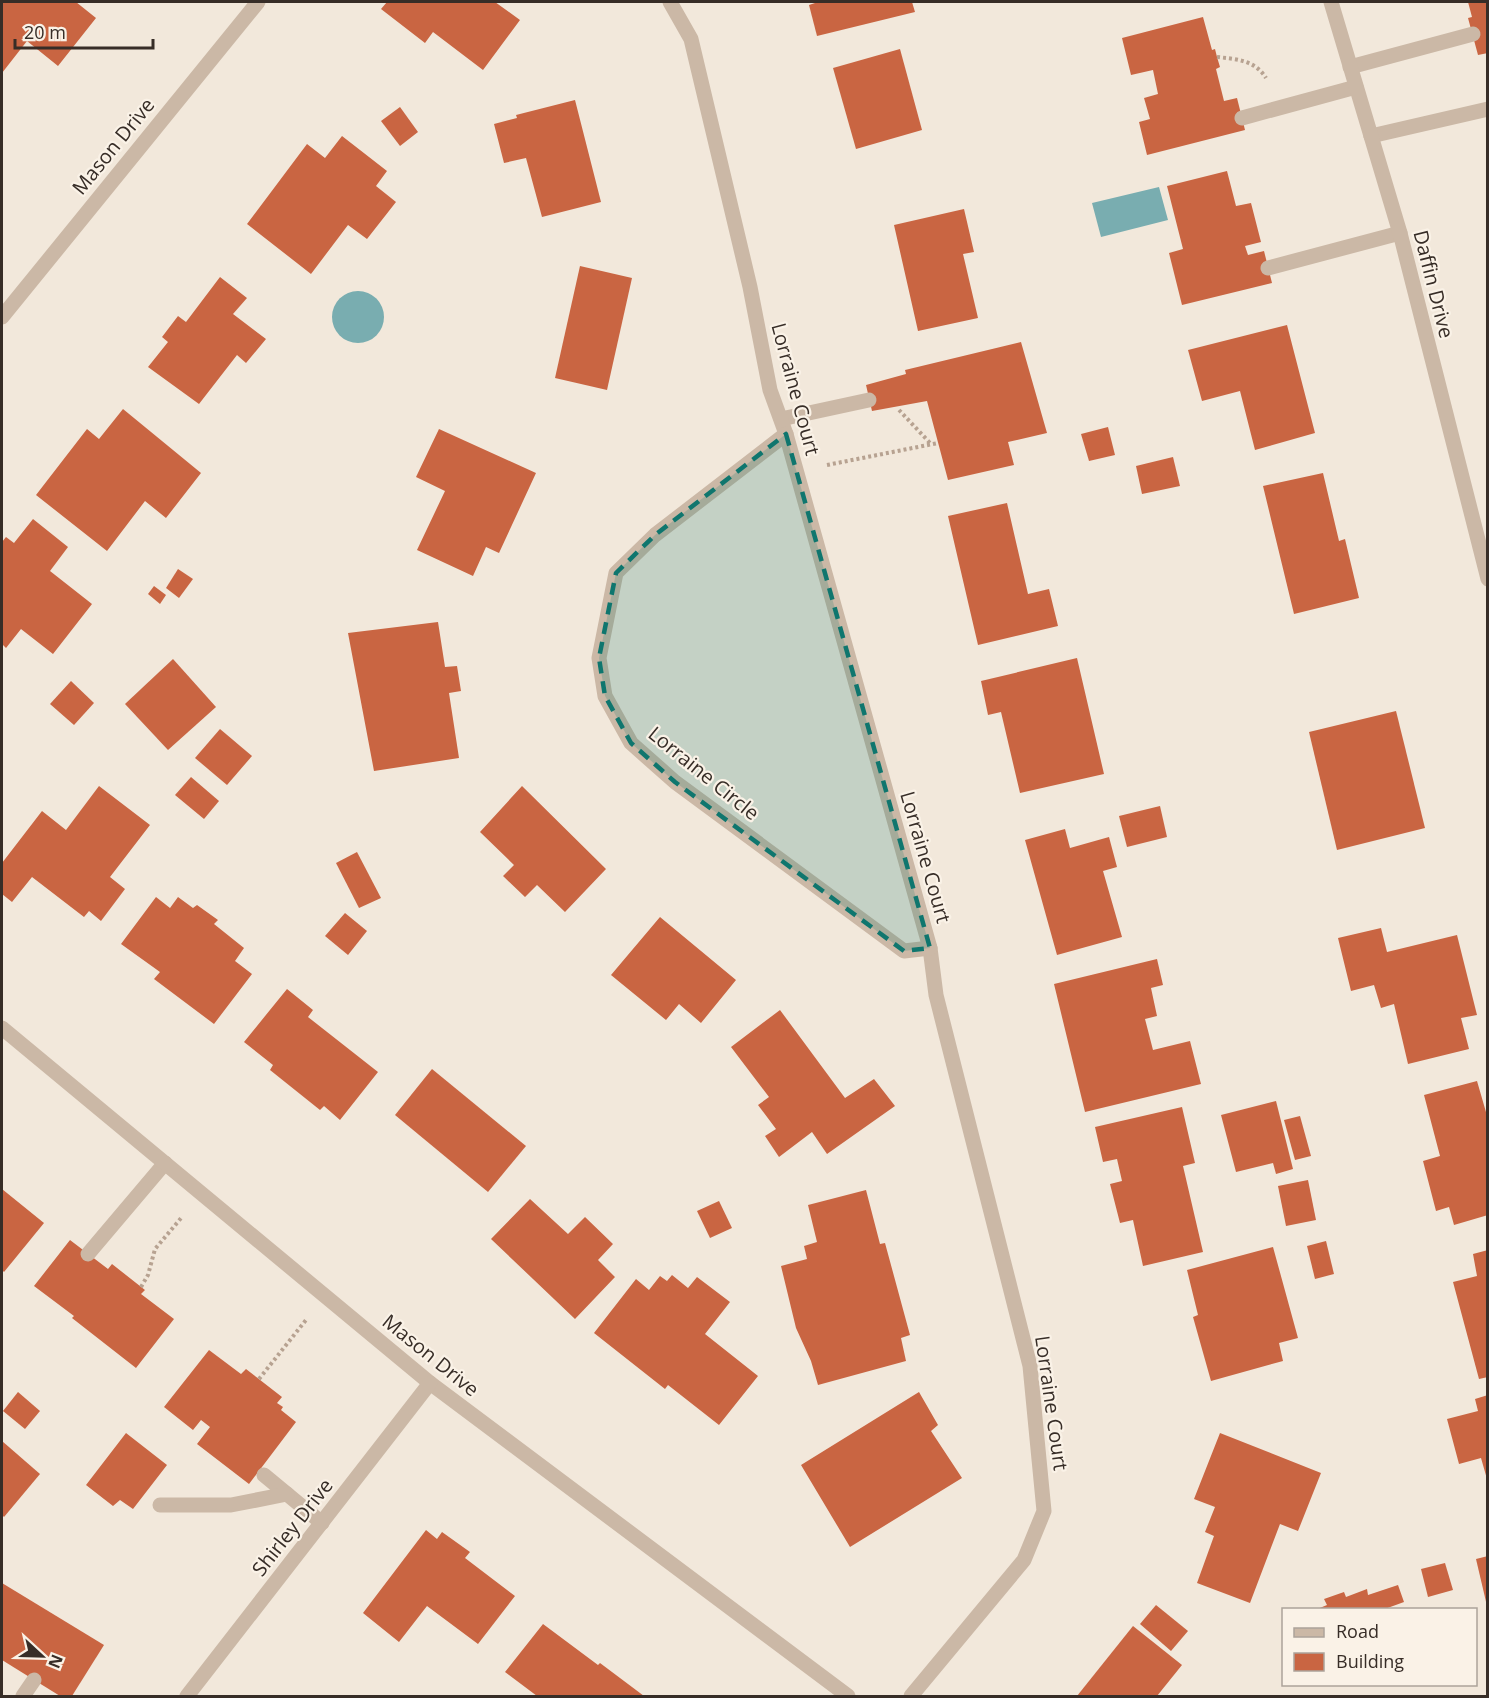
<svg xmlns="http://www.w3.org/2000/svg" width="1489" height="1698" font-family="'Open Sans',sans-serif">
<rect width="100%" height="100%" fill="#f2e8db"/>
<g fill="#79adb0">
<polygon points="1159,187 1168,220 1101,237 1092,203"/>
<circle cx="358" cy="317" r="26"/>
</g>
<g fill="#c96542">
<polygon points="2,2 76,2 96,18 58,66 27,41 2,73"/>
<polygon points="387,2 495,2 520,20 483,70 433,32 425,43 381,9"/>
<polygon points="818,2 912,2 915,12 817,36 809,5"/>
<polygon points="1468,2 1488,2 1488,53 1478,55 1468,18 1472,17"/>
<polygon points="1203,17 1212,50 1215,49 1217,57 1220,67 1216,69 1224,101 1237,98 1245,130 1147,155 1139,122 1150,119 1144,98 1158,94 1153,70 1131,75 1122,38"/>
<polygon points="900,49 922,130 856,149 833,68"/>
<polygon points="575,100 601,202 542,217 526,158 504,163 494,124 517,118 516,115"/>
<polygon points="400,107 418,132 400,146 381,121"/>
<polygon points="342,136 387,171 376,186 396,202 367,239 348,225 311,274 247,224 307,144 325,158"/>
<polygon points="1227,171 1236,206 1251,203 1261,242 1245,246 1248,255 1264,251 1272,283 1182,305 1169,253 1183,249 1167,186"/>
<polygon points="964,209 974,252 963,254 978,318 918,331 894,225"/>
<polygon points="580,266 632,278 607,390 555,378"/>
<polygon points="220,277 247,298 233,314 266,339 246,363 237,355 199,404 148,367 168,342 162,337 178,316 186,322"/>
<polygon points="1287,325 1315,433 1255,450 1240,391 1202,401 1188,350"/>
<polygon points="1021,342 1047,433 1008,442 1014,465 948,480 927,401 872,411 866,385 906,374 905,370"/>
<polygon points="123,409 201,473 166,518 145,501 107,551 36,495 87,429 99,439"/>
<polygon points="1108,427 1115,455 1089,461 1081,434"/>
<polygon points="439,429 536,473 499,553 486,547 473,576 417,550 445,491 416,477"/>
<polygon points="1173,457 1180,486 1142,494 1136,466"/>
<polygon points="1323,473 1339,541 1345,539 1359,598 1294,614 1263,486"/>
<polygon points="1007,503 1028,594 1049,589 1058,626 978,645 948,516"/>
<polygon points="33,519 68,547 50,571 92,604 53,654 21,629 6,648 2,644 2,542 6,537 14,543"/>
<polygon points="178,569 193,579 179,598 166,588"/>
<polygon points="154,586 166,595 160,604 148,594"/>
<polygon points="438,622 445,667 457,666 461,691 449,693 459,758 374,771 348,633"/>
<polygon points="1077,658 1104,774 1020,793 1001,712 988,715 981,681"/>
<polygon points="173,659 216,707 168,750 125,704"/>
<polygon points="71,681 94,703 74,725 50,704"/>
<polygon points="1396,711 1425,828 1337,850 1309,732"/>
<polygon points="220,729 252,756 227,785 195,758"/>
<polygon points="191,777 219,801 204,819 175,795"/>
<polygon points="99,786 150,825 110,877 125,889 101,921 89,911 84,917 32,877 12,902 2,894 2,863 42,811 66,830"/>
<polygon points="522,786 606,869 565,912 537,885 525,897 503,876 514,865 480,832"/>
<polygon points="1160,806 1167,837 1127,847 1119,816"/>
<polygon points="1065,829 1070,848 1109,837 1117,867 1103,871 1122,937 1057,955 1025,840"/>
<polygon points="357,852 381,898 359,908 336,863"/>
<polygon points="156,897 170,908 178,897 193,908 197,905 218,920 214,924 244,948 235,961 252,974 214,1024 154,979 160,972 121,944"/>
<polygon points="345,913 367,931 348,955 325,936"/>
<polygon points="660,917 736,980 701,1023 679,1004 666,1020 611,975"/>
<polygon points="1381,928 1387,952 1457,935 1477,1015 1461,1018 1469,1049 1408,1064 1394,1004 1381,1008 1374,985 1351,991 1338,938"/>
<polygon points="1157,959 1163,985 1151,988 1157,1016 1145,1019 1153,1050 1190,1041 1201,1084 1085,1112 1054,984"/>
<polygon points="287,989 313,1010 308,1017 378,1072 340,1120 324,1106 320,1110 270,1070 273,1065 244,1042"/>
<polygon points="780,1010 845,1098 874,1079 895,1106 827,1154 812,1132 779,1157 765,1136 776,1129 758,1105 769,1097 731,1047"/>
<polygon points="432,1069 526,1146 488,1192 395,1115"/>
<polygon points="1477,1081 1488,1119 1488,1215 1454,1225 1449,1207 1436,1211 1423,1161 1440,1156 1424,1095"/>
<polygon points="1276,1101 1293,1169 1276,1174 1273,1163 1236,1172 1221,1115"/>
<polygon points="1182,1107 1195,1163 1183,1166 1203,1252 1143,1266 1133,1220 1120,1223 1110,1184 1122,1181 1117,1159 1103,1162 1095,1127"/>
<polygon points="1300,1116 1311,1156 1295,1160 1284,1120"/>
<polygon points="1308,1180 1316,1220 1286,1226 1278,1186"/>
<polygon points="2,1189 44,1223 4,1272 2,1270"/>
<polygon points="866,1190 880,1244 885,1243 910,1335 901,1338 906,1361 818,1385 811,1361 796,1328 781,1266 807,1259 804,1246 817,1242 808,1205"/>
<polygon points="530,1199 568,1234 585,1217 613,1244 598,1260 615,1277 575,1319 491,1239"/>
<polygon points="719,1201 732,1228 710,1238 697,1211"/>
<polygon points="70,1240 108,1269 112,1264 145,1290 141,1294 174,1319 136,1368 72,1318 74,1316 34,1286"/>
<polygon points="1326,1241 1334,1274 1315,1279 1307,1246"/>
<polygon points="1273,1247 1298,1338 1279,1343 1283,1361 1211,1381 1193,1317 1198,1315 1187,1270"/>
<polygon points="1488,1250 1488,1377 1479,1379 1453,1282 1477,1276 1473,1254"/>
<polygon points="672,1275 688,1288 697,1277 730,1302 705,1334 758,1376 719,1425 668,1385 665,1389 594,1333 636,1279 649,1290 660,1276 667,1281"/>
<polygon points="209,1350 241,1374 246,1369 282,1397 277,1403 283,1407 281,1410 296,1422 249,1484 197,1444 210,1427 201,1420 193,1430 164,1407"/>
<polygon points="18,1392 40,1411 25,1429 3,1411"/>
<polygon points="919,1392 938,1425 931,1431 962,1478 850,1547 801,1465"/>
<polygon points="1488,1395 1488,1479 1487,1479 1481,1458 1459,1464 1447,1419 1478,1411 1475,1399"/>
<polygon points="126,1433 167,1465 133,1509 120,1500 113,1506 86,1485"/>
<polygon points="1220,1433 1321,1473 1298,1531 1280,1524 1250,1603 1197,1583 1214,1536 1205,1532 1215,1507 1194,1499"/>
<polygon points="2,1441 40,1474 4,1517 2,1515"/>
<polygon points="426,1530 437,1539 442,1532 470,1552 465,1558 515,1596 478,1644 427,1606 399,1642 363,1613"/>
<polygon points="1488,1556 1488,1606 1487,1606 1476,1559"/>
<polygon points="1445,1563 1453,1590 1428,1597 1421,1569"/>
<polygon points="2,1583 104,1645 72,1696 60,1696 2,1660"/>
<polygon points="1398,1585 1404,1602 1382,1610 1315,1610 1327,1605 1324,1599 1344,1592 1346,1597 1367,1589 1368,1595"/>
<polygon points="1156,1605 1188,1631 1171,1651 1140,1624"/>
<polygon points="543,1624 598,1665 600,1663 644,1696 537,1696 505,1672"/>
<polygon points="1133,1626 1182,1665 1157,1696 1077,1696"/>
</g>
<g fill="none" stroke-linecap="round" stroke-linejoin="round">
<g stroke="#b7a291" stroke-width="4" stroke-dasharray="3 3" stroke-linecap="butt">
<path d="M1217,57c19,2 38,3 49,21"/>
<polyline points="899,410 931,444"/>
<polyline points="827,465 938,443"/>
<polyline points="141,1287 148,1275 155,1249 182,1217"/>
<polyline points="259,1379 306,1320"/>
</g>
<g stroke="#cbb8a6" stroke-width="15">
<polyline points="1350,67 1473,34"/>
<polyline points="1242,118 1356,87"/>
<polyline points="1371,136 1488,109"/>
<polyline points="1268,268 1400,233"/>
<polyline points="781,419 869,400"/>
<polyline points="88,1254 165,1163"/>
<polyline points="264,1475 322,1523"/>
<polyline points="160,1505 231,1505 287,1494"/>
<polyline points="23,1696 34,1680"/>
</g>
<g stroke="#cbb8a6" stroke-width="15">
<polyline points="670,2 691,39 750,287 770,390 786,434 930,948 936,995 1030,1366 1044,1511 1024,1560 911,1696"/>
<polyline points="1331,2 1400,233 1488,579"/>
<polyline points="2,317 258,2"/>
<polyline points="786,434 655,535 616,573 599,658 605,696 631,743 675,782 904,951 930,948"/>
<polyline points="2,1028 430,1383 848,1696"/>
<polyline points="187,1696 430,1383"/>
</g>
</g>
<path fill="#0f766e" fill-opacity="0.2" stroke="#0f766e" stroke-width="4.5" stroke-dasharray="12 8" stroke-linejoin="round" d="M786,434l144,514 -26,3 -229,-169 -44,-39 -26,-47 -6,-38 17,-85 39,-38z"/>
<g text-anchor="middle" dominant-baseline="central" stroke-width="4.5" stroke-linejoin="round" paint-order="stroke">
<g font-size="20" fill="#372d27" stroke="#faf2e7">
<text transform="translate(113 146) rotate(-51)">Mason Drive</text>
<text transform="translate(1434 284) rotate(76)">Daffin Drive</text>
<text transform="translate(796 389) rotate(75)">Lorraine Court</text>
<text transform="translate(704 773) rotate(39)">Lorraine Circle</text>
<text transform="translate(926 857) rotate(74)">Lorraine Court</text>
<text transform="translate(431 1355) rotate(39)">Mason Drive</text>
<text transform="translate(1052 1403) rotate(82)">Lorraine Court</text>
<text transform="translate(292 1527) rotate(-52)">Shirley Drive</text>
</g>
</g>
<rect width="1489" height="1698" fill="none" stroke="#372d27" stroke-width="6"/>
<rect x="1282" y="1608" width="195" height="78" fill="#faf2e7" stroke="#aca39a" stroke-width="1.5"/>
<rect x="1294" y="1628" width="30" height="9" fill="#cbb8a6" stroke="#aca39a" stroke-width="1.5"/>
<text x="1336" y="1638" font-size="18" fill="#372d27">Road</text>
<rect x="1294" y="1653" width="30" height="18" fill="#c96542" stroke="#aca39a" stroke-width="1.5"/>
<text x="1336" y="1668" font-size="18" fill="#372d27">Building</text>
<g transform="translate(42 1656) rotate(112)" stroke="#faf2e7" stroke-width="4.5" paint-order="stroke">
<path d="M0-4.5L10 22L0 15L-10 22Z" fill="#372d27"/>
<text y="-9" font-size="16" font-weight="bold" text-anchor="middle" fill="#372d27">N</text>
</g>
<path d="M15 39v9h138v-9" fill="none" stroke="#372d27" stroke-width="3"/>
<text x="24" y="39" font-size="18" fill="#372d27" stroke="#faf2e7" stroke-width="4.5" paint-order="stroke">20 m</text>
</svg>
